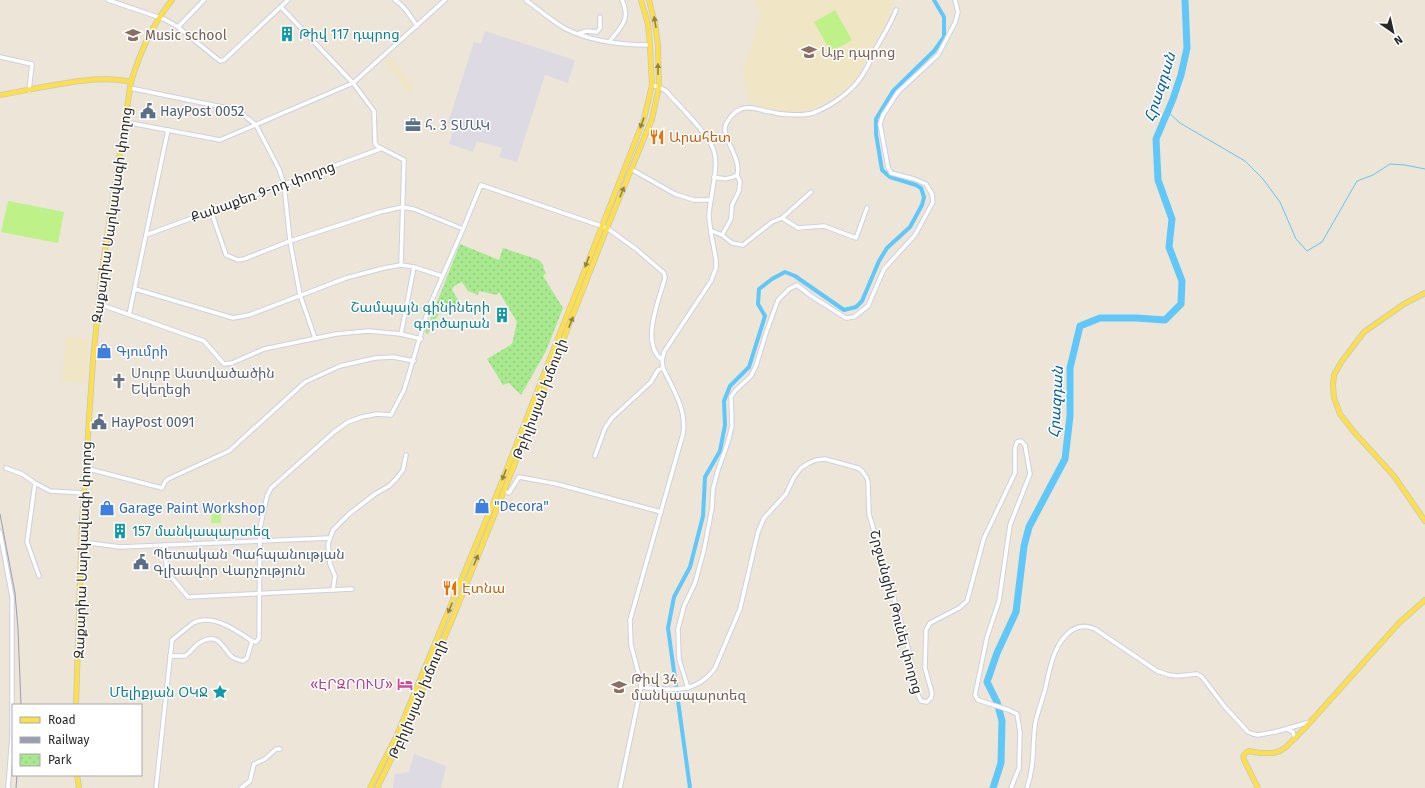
<svg xmlns="http://www.w3.org/2000/svg" width="1425" height="788" font-family="'Fira Sans','Noto Sans Armenian',sans-serif">
<defs>
<pattern id="park-dots" width="8" height="8" patternUnits="userSpaceOnUse"><rect width="8" height="8" fill="#a8e98f"/><path d="M2 2h.1M6 6h.1" fill="none" stroke="#91c87b" stroke-width="1.8" stroke-linecap="round"/></pattern>
</defs>
<rect width="100%" height="100%" fill="#ece5d8"/>
<g fill="#dddae4">
<polygon points="485,31 575,60 568,83 545,75 517,162 499,157 502,148 477,141 473,152 449,144 455,125 448,123 474,42 481,44"/>
<polygon points="414,754 446,766 441,788 393,788 395,774 409,772"/>
</g>
<g fill="#f0e5c5">
<polygon points="754,0 894,0 885,27 873,44 859,75 847,88 834,98 810,111 779,112 756,105 747,100 743,68 756,32 761,14"/>
<polygon points="389,56 414,87 409,92 384,60"/>
<polygon points="66,337 89,339 86,383 62,381"/>
</g>
<polygon fill="url(#park-dots)" points="460,244 499,260 503,248 539,260 544,266 543,267 546,273 543,276 563,308 546,351 521,395 509,383 503,385 487,359 512,344 517,322 499,292 497,295 479,291 478,295 468,291 462,282 454,286 452,290 460,303 450,310 445,302 428,334 425,333"/>
<g fill="#bff189">
<polygon points="835,10 852,40 831,52 814,22"/>
<polygon points="8,201 64,212 58,243 1,232"/>
<polygon points="212,504 221,504 221,523 211,523"/>
</g>
<g fill="none" stroke-linecap="round" stroke-linejoin="round">
<polyline stroke="#60c7f9" stroke-width="1" points="1168,112 1180,123 1245,161 1263,179 1280,202 1296,239 1307,251 1322,242 1357,181 1373,175 1390,164 1405,165 1425,169"/>
<polyline stroke="#60c7f9" stroke-width="4" points="690,788 668,628 674,597 690,567 703,516 705,477 720,451 725,425 724,401 730,386 749,367 765,316 758,304 759,289 772,279 785,272 795,276 844,310 856,307 862,301 879,261 887,248 910,227 922,205 924,197 921,188 916,185 890,177 882,170 876,134 876,119 893,91 934,51 944,37 944,17 934,0"/>
<polyline stroke="#60c7f9" stroke-width="7" points="993,788 1001,763 1002,721 997,702 987,682 997,653 1016,612 1024,546 1029,527 1065,459 1070,416 1070,368 1080,326 1100,318 1136,318 1165,320 1181,304 1182,281 1169,247 1172,219 1158,180 1156,139 1173,99 1181,75 1187,48 1185,0"/>
<defs>
<g id="minor">
<polyline points="108,0 164,19 178,27 220,61 224,60 288,0"/>
<path d="M395,0c10,6 15,16 22,26"/>
<path d="M526,0c13,10 26,21 40,29 26,13 56,16 84,16"/>
<polyline points="281,7 353,83 374,111 375,143 377,146 404,160 401,265"/>
<polyline points="178,27 204,0"/>
<polyline points="580,33 587,31 597,32 600,28 600,17"/>
<path d="M609,42c12,-15 22,-22 13,-42"/>
<polyline points="0,57 32,64 29,91"/>
<polyline points="130,88 232,109 241,113 256,125 279,169 284,184 290,241 300,295 315,338"/>
<polyline points="125,122 220,140 353,83 445,0"/>
<polyline points="631,169 675,194 694,200 711,200"/>
<path d="M714,177c9,2 15,3 23,-2 5,-18 -17,-38 -11,-51 3,-6 9,-13 15,-15 9,-4 21,2 30,3 11,3 32,4 42,1 21,-8 43,-24 53,-44 4,-6 5,-13 9,-19 7,-13 16,-26 21,-40"/>
<polyline points="211,211 226,255 238,260 244,259 290,241 380,212 402,207 414,209 463,229"/>
<polyline points="782,218 811,192"/>
<polyline points="712,231 722,235 732,243 743,245 772,222 782,218 798,228 824,226 856,238 867,208"/>
<polyline points="146,235 380,149"/>
<polyline points="722,235 731,219 732,205 739,191 740,182 737,175"/>
<polyline points="135,289 233,318 249,315 346,278 384,268 401,265 414,267 442,276"/>
<polyline points="99,304 204,341 224,364 232,363 264,349 336,334 368,331 401,334 421,339"/>
<polyline points="129,315 168,130"/>
<polyline points="401,334 414,267"/>
<polyline points="595,456 605,428 612,418 651,382 658,370 663,368"/>
<polyline points="6,468 22,474 35,483 50,491 84,493"/>
<polyline points="85,468 162,488 165,482 168,479 229,451 305,382 340,366 375,358 393,357 414,361"/>
<polyline points="35,483 27,542 39,576"/>
<polyline points="504,491 509,493 519,477 557,484 661,512"/>
<polyline points="0,532 12,597 12,736 8,788"/>
<polyline points="82,542 120,547 330,538"/>
<polyline points="164,545 167,572 188,597 352,589"/>
<polyline points="333,590 335,576 330,564 328,544 333,530 349,514 375,494 389,486 396,479 403,470 406,455"/>
<path d="M170,656h15c6,-4 9,-10 14,-13 19,-11 22,2 32,13 3,3 8,4 12,5l4,-3 5,-17"/>
<path d="M641,687c29,3 55,8 74,-19l25,-59 18,-77 6,-14 22,-24 8,-17 7,-9 8,-5 7,-3 9,-1 33,9 4,3 5,7 1,5 1,31 38,129 11,52 3,6 6,1 4,-4 1,-5 -7,-25 1,-38 4,-7 29,-15 8,-7 17,-63 31,-65v-25l2,-6 4,-1 4,4 5,29 -20,51 -11,76 -12,36 -12,58 3,5 31,10 8,4 3,18 -1,36 -8,20"/>
<polyline points="688,688 679,659 678,629 684,606 695,583 704,550 712,508 713,489 718,470 728,442 732,426 731,397 735,391 751,376 756,366 766,333 778,300 789,289 797,285 811,296 846,318 854,317 868,306 884,269 915,235 933,202 932,194 926,184 914,179 891,173 888,167 880,124 883,115 898,92 938,55 955,23 958,12 955,0"/>
<polyline points="1287,729 1293,732 1295,739"/>
<path d="M156,788l16,-148 21,-17c19,-10 43,7 59,18l4,1 3,-4 1,-110 7,-32 4,-8 63,-56 14,-10 14,-5 15,-3 14,1 13,-25 25,-83 34,-78 18,-44 126,43 29,21 28,24 1,5c-6,22 -25,65 -3,82"/>
<polyline points="241,788 250,781 254,764 265,759 276,749 280,749"/>
<path d="M620,788l21,-101 -1,-8 -9,-34 -1,-25 53,-186c4,-24 -10,-45 -20,-66l-1,-8 2,-8 47,-71 5,-13v-8c-2,-13 -7,-33 -7,-45 1,-18 10,-48 5,-64 -5,-17 -36,-46 -48,-60l-7,-4 -7,-2"/>
<path d="M1027,788c8,-24 5,-40 8,-63 2,-12 7,-24 10,-35 5,-22 8,-46 27,-60 7,-4 15,-5 23,-1l62,42 12,4 8,1 20,-2 5,3 23,30 23,25 5,2 5,1 17,-3 35,-10"/>
</g>
<g id="major">
<path d="M0,95c38,-6 95,-22 131,-13"/>
<polyline points="1425,293 1404,304 1364,332 1342,361 1334,375 1333,385 1334,398 1340,414 1354,432 1394,476 1425,521"/>
<path d="M76,705l6,-182 11,-163 9,-90 29,-188c10,-32 20,-55 41,-82"/>
<polyline points="77,775 79,788"/>
<polyline points="370,788 397,735 499,489 644,119 652,85 650,45 648,24 641,0"/>
<polyline points="377,788 402,737 454,615 504,491 607,228 652,119 659,87 658,45 655,24 649,0"/>
<path d="M1258,788l-14,-28c-2,-5 1,-7 5,-9l11,2h13l7,-2 6,-4 18,-18 95,-106 26,-23"/>
</g>
</defs>
<use href="#minor" stroke="#cdd0e3" stroke-width="5.5"/>
<use href="#major" stroke="#c7c7c7" stroke-width="6"/>
<use href="#minor" stroke="#fff" stroke-width="3.5"/>
<use href="#major" stroke="#fddf4c" stroke-width="4.5"/>
<g stroke="#9b9db5" stroke-width="1">
<polyline points="0,514 15,593 18,629 21,705"/>
<polyline points="16,788 17,775"/>
</g>
</g>
<defs><path id="oneway-solid" d="M-6-.8H1V-3.2L6.5 0L1 3.2V.8H-6Z"/></defs>
<g fill="#92843a">
<use href="#oneway-solid" transform="translate(655 22) rotate(-100)"/>
<use href="#oneway-solid" transform="translate(658 69) rotate(-91)"/>
<use href="#oneway-solid" transform="translate(642 123) rotate(110)"/>
<use href="#oneway-solid" transform="translate(622 192) rotate(-68)"/>
<use href="#oneway-solid" transform="translate(587 262) rotate(111)"/>
<use href="#oneway-solid" transform="translate(571 322) rotate(-69)"/>
<use href="#oneway-solid" transform="translate(504 475) rotate(111)"/>
<use href="#oneway-solid" transform="translate(476 560) rotate(-68)"/>
<use href="#oneway-solid" transform="translate(450 608) rotate(112)"/>
</g>
<defs>
<symbol id="building-bare" viewBox="-9 -9 18 18"><path d="M-4-6H4V6H1V3H-1V6H-4ZM-2.5-4.3h1.7v1.8h-1.7ZM.8-4.3h1.7v1.8H.8ZM-2.5-1h1.7V.8h-1.7ZM.8-1h1.7V.8H.8Z" fill="#0f9aa8" stroke="#fff" stroke-width="2.5" paint-order="stroke"/></symbol>
<symbol id="school-bare" viewBox="-9 -9 18 18"><path d="M0-5L7-2L0 1L-7-2ZM-4 1L0 2.5L4 1V4Q0 6-4 4Z" fill="#8d6e63" stroke="#fff" stroke-width="2.5" paint-order="stroke"/></symbol>
<symbol id="civic-bare" viewBox="-9 -9 18 18"><path d="M-.6-6.5H3V-4.5H.6V-3L4-1V1h2V6H-6V1h2V-1L-.6-3ZM-1.2 2.5V6h2.4V2.5Z" fill="#5c6f8a" stroke="#fff" stroke-width="2.5" paint-order="stroke"/></symbol>
<symbol id="office-bare" viewBox="-9 -9 18 18"><path d="M-6-3h4V-5.5h4V-3h4V5H-6ZM-1-4.5V-3h2v-1.5ZM-6 0V1H6V0Z" fill="#5c6f8a" stroke="#fff" stroke-width="2.5" paint-order="stroke"/></symbol>
<symbol id="restaurant-bare" viewBox="-9 -9 18 18"><path d="M-5-6h1v4h1v-4h1v4h1v-4h1v5L-1.5 .5V6h-2V.5L-5-1ZM5-6V6H3V1.5H1.5Q1.5-4 5-6Z" fill="#e8710a" stroke="#fff" stroke-width="2.5" paint-order="stroke"/></symbol>
<symbol id="shop-bare" viewBox="-9 -9 18 18"><path d="M-5-2.5h2.3a2.7 3.5 0 0 1 5.4 0H5L5.5 6h-11ZM-1.5-2.5h3a1.5 2.3 0 0 0-3 0Z" fill="#3f7fe0" stroke="#fff" stroke-width="2.5" paint-order="stroke"/></symbol>
<symbol id="church-bare" viewBox="-9 -9 18 18"><path d="M-1.2-6h2.4v3.5h3.3v2.4h-3.3V6h-2.4V-.1h-3.3v-2.4h3.3Z" fill="#6b7280" stroke="#fff" stroke-width="2.5" paint-order="stroke"/></symbol>
<symbol id="hotel-bare" viewBox="-9 -9 18 18"><path d="M-6-4.5h1.5V1H6V5H4.5V3h-9V5H-6ZM-4 0a1.8 1.8 0 1 1 3.6 0ZM.5 0V-2.5h3Q6-2.5 6 0Z" fill="#d1479c" stroke="#fff" stroke-width="2.5" paint-order="stroke"/></symbol>
<symbol id="sight-bare" viewBox="-9 -9 18 18"><path d="M0-6L1.8-2.2L6-1.7L2.9 1.2L3.7 5.4L0 3.3L-3.7 5.4L-2.9 1.2L-6-1.7L-1.8-2.2Z" fill="#0f9aa8" stroke="#fff" stroke-width="2.5" paint-order="stroke"/></symbol>
</defs>
<g fill-rule="evenodd">
<use href="#building-bare" x="276" y="23" width="22" height="22"/>
<use href="#school-bare" x="122" y="24" width="22" height="22"/>
<use href="#school-bare" x="798" y="41" width="22" height="22"/>
<use href="#civic-bare" x="137" y="100" width="22" height="22"/>
<use href="#office-bare" x="402" y="114" width="22" height="22"/>
<use href="#restaurant-bare" x="646" y="126" width="22" height="22"/>
<use href="#building-bare" x="491" y="304" width="22" height="22"/>
<use href="#shop-bare" x="93" y="340" width="22" height="22"/>
<use href="#church-bare" x="108" y="370" width="22" height="22"/>
<use href="#civic-bare" x="88" y="411" width="22" height="22"/>
<use href="#shop-bare" x="471" y="495" width="22" height="22"/>
<use href="#shop-bare" x="96" y="497" width="22" height="22"/>
<use href="#building-bare" x="109" y="520" width="22" height="22"/>
<use href="#civic-bare" x="130" y="551" width="22" height="22"/>
<use href="#restaurant-bare" x="439" y="577" width="22" height="22"/>
<use href="#hotel-bare" x="394" y="673" width="22" height="22"/>
<use href="#school-bare" x="608" y="676" width="22" height="22"/>
<use href="#sight-bare" x="209" y="681" width="22" height="22"/>
</g>
<g text-anchor="middle" dominant-baseline="central" stroke-width="3" stroke-linejoin="round" paint-order="stroke">
<g font-size="14" fill="#0d838f" stroke="#fff" text-anchor="start">
<text x="299" y="34">Թիվ 117 դպրոց</text>
<text x="490" y="307" text-anchor="end">Շամպայն գինիների<tspan x="490" dy="16">գործարան</tspan></text>
<text x="132" y="531">157 մանկապարտեզ</text>
<text x="208" y="692" text-anchor="end">Մելիքյան ՕԿՋ</text>
</g>
<g font-size="14" fill="#785e54" stroke="#fff" text-anchor="start">
<text x="145" y="35">Music school</text>
<text x="821" y="52">Այբ դպրոց</text>
<text x="631" y="679">Թիվ 34<tspan x="631" dy="16">մանկապարտեզ</tspan></text>
</g>
<g font-size="14" fill="#4e5e75" stroke="#fff" text-anchor="start">
<text x="160" y="111">HayPost 0052</text>
<text x="425" y="125">հ. 3 ՏՄԱԿ</text>
<text x="111" y="422">HayPost 0091</text>
<text x="153" y="554">Պետական Պահպանության<tspan x="153" dy="16">Գլխավոր Վարչություն</tspan></text>
</g>
<g font-size="14" fill="#c56008" stroke="#fff" text-anchor="start">
<text x="669" y="137">Արահետ</text>
<text x="462" y="588">Էտնա</text>
</g>
<g font-size="14" fill="#282828" stroke="#fff">
<text transform="translate(263 192) rotate(-20)">Քանաքեռ 9-րդ փողոց</text>
<text transform="translate(112 215) rotate(-82)">Զաքարիա Սարկավագի փողոց</text>
<text transform="translate(540 399) rotate(-69)">Թբիլիսյան խճուղի</text>
<text transform="translate(83 550) rotate(-88)">Զաքարիա Սարկավագի փողոց</text>
<text transform="translate(896 612) rotate(75)">Շրջանցիկ Թունել փողոց</text>
<text transform="translate(418 699) rotate(-67)">Թբիլիսյան խճուղի</text>
</g>
<g font-size="14" fill="#366cbe" stroke="#fff" text-anchor="start">
<text x="116" y="351">Գյումրի</text>
<text x="494" y="506">"Decora"</text>
<text x="119" y="508">Garage Paint Workshop</text>
</g>
<g font-size="14" fill="#5b616d" stroke="#fff" text-anchor="start">
<text x="131" y="373">Սուրբ Աստվածածին<tspan x="131" dy="16">Եկեղեցի</tspan></text>
</g>
<g font-size="14" fill="#b23c85" stroke="#fff" text-anchor="end">
<text x="393" y="684">«ԷՐԶՐՈՒՄ»</text>
</g>
<g font-size="15" font-style="italic" fill="#0161a3" stroke="#fff">
<text transform="translate(1160 87) rotate(-72)">Հրազդան</text>
<text transform="translate(1056 402) rotate(-87)">Հրազդան</text>
</g>
</g>
<rect x="12" y="704" width="130" height="72" fill="#ffffff" stroke="#a9a9a9"/>
<rect x="20" y="717" width="20" height="6" fill="#fddf4c" stroke="#a9a9a9"/>
<text x="48" y="724" font-size="12" fill="#282828">Road</text>
<rect x="20" y="737" width="20" height="6" fill="#9b9db5" stroke="#a9a9a9"/>
<text x="48" y="744" font-size="12" fill="#282828">Railway</text>
<rect x="20" y="754" width="20" height="12" fill="url(#park-dots)" stroke="#a9a9a9"/>
<text x="48" y="764" font-size="12" fill="#282828">Park</text>
<g transform="translate(1393 32) rotate(146)" stroke="#ffffff" stroke-width="3" paint-order="stroke">
<path d="M0-3L7 15L0 10L-7 15Z" fill="#282828"/>
<text y="-6" font-size="11" font-weight="bold" text-anchor="middle" fill="#282828">N</text>
</g>
</svg>
